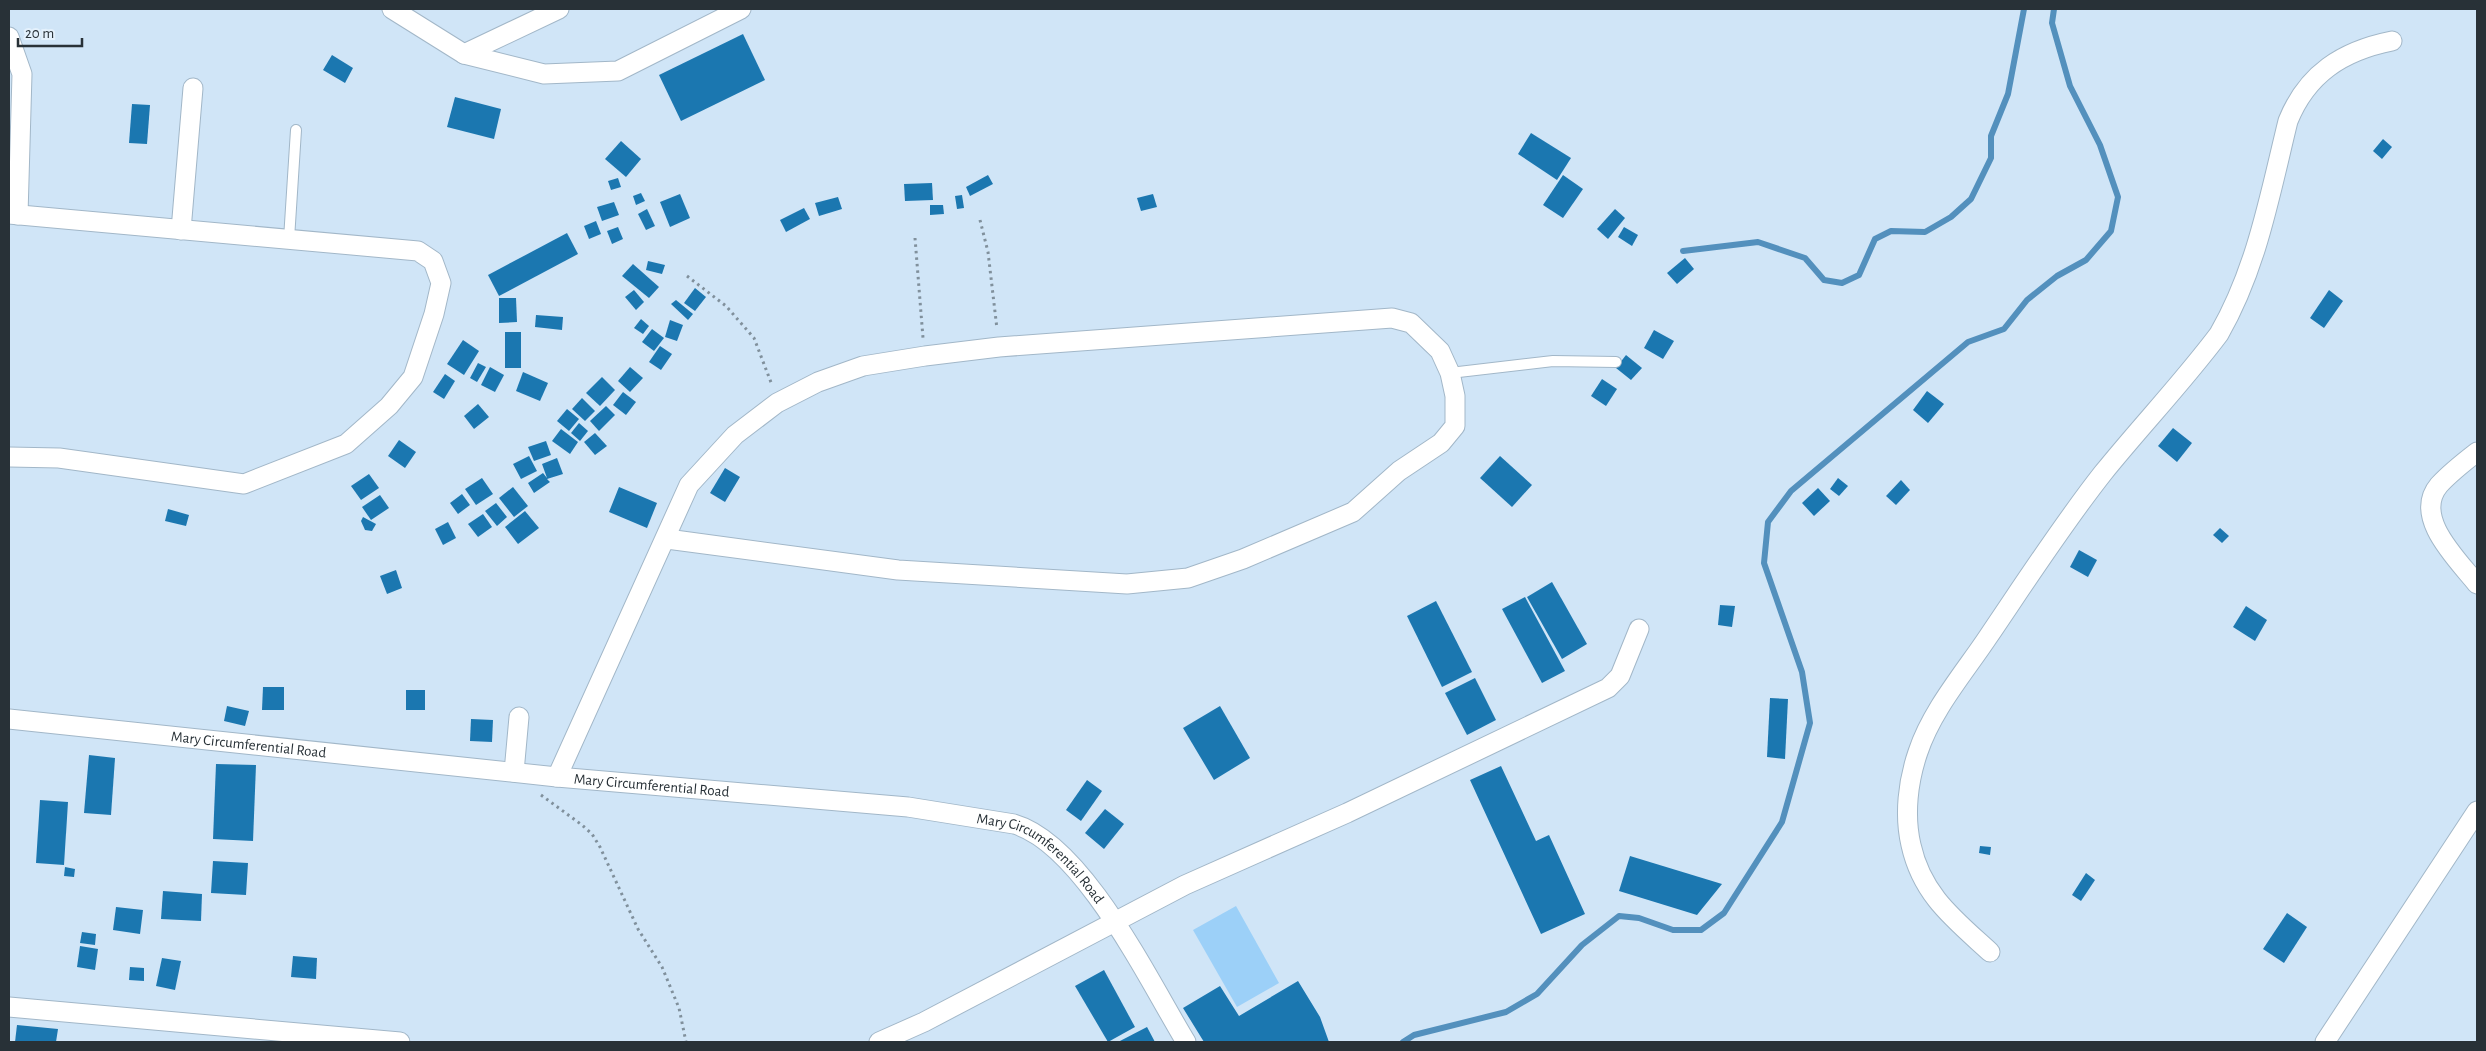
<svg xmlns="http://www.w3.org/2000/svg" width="2486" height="1051" font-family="'Alegreya Sans',sans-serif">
<rect width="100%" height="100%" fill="#d0e5f7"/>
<polygon fill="#9cd0f8" points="1236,906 1279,983 1237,1007 1193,930"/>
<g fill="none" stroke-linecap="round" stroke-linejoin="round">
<g stroke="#5390bd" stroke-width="6">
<polyline points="1683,251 1758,242 1805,258 1824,280 1842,283 1859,275 1875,239 1891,231 1925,232 1951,217 1971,199 1991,158 1991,136 2008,94 2024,9"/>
<polyline points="1403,1042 1414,1035 1506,1012 1537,994 1582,945 1619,916 1639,918 1673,930 1701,930 1724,913 1782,822 1810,723 1802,672 1764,563 1768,522 1791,491 1968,342 2004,329 2027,300 2057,276 2086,260 2111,231 2118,197 2100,145 2070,86 2052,23 2054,9"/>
</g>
</g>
<g fill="#1b77b0">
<polygon points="743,34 765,80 681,121 659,75"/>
<polygon points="332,55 353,68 345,83 323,70"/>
<polygon points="455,97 501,109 494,139 447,127"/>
<polygon points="132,104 150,105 147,144 129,143"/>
<polygon points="1531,133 1571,158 1557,180 1518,154"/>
<polygon points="2383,139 2392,147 2382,159 2373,151"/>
<polygon points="621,141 641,159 626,177 605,159"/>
<polygon points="988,175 993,184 970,196 966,187"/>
<polygon points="1563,175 1583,189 1563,218 1543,205"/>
<polygon points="618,178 621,187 611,190 608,181"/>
<polygon points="932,183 933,200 905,201 904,184"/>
<polygon points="641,193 645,201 636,205 633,196"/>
<polygon points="680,194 690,218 670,227 660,202"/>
<polygon points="1153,194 1157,207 1141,211 1137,198"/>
<polygon points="962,195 964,208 957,209 955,196"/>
<polygon points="838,197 842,209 819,216 815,203"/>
<polygon points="614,202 619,215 602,221 597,207"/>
<polygon points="930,205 943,205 944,214 930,215"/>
<polygon points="804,208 810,219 786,232 780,220"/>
<polygon points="647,209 655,226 646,230 638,214"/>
<polygon points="1615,209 1625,218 1608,239 1597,229"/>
<polygon points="596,221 601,234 589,239 584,226"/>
<polygon points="618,227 623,239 612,244 607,231"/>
<polygon points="1624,227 1638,235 1632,246 1618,237"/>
<polygon points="567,233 578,254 499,296 488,275"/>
<polygon points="1685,258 1694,269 1677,284 1667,273"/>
<polygon points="648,261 665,265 662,274 646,270"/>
<polygon points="633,264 659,287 649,298 622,276"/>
<polygon points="695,288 706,297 695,311 684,303"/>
<polygon points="634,290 644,302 636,310 625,297"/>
<polygon points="2329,290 2343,301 2324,328 2310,318"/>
<polygon points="499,298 516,298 517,322 499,323"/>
<polygon points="676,300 693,314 688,320 671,304"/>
<polygon points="536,315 563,317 562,330 535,327"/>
<polygon points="641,319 649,326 643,334 634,328"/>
<polygon points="670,320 683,325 677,341 665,337"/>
<polygon points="652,329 664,338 654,351 642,342"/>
<polygon points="1654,330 1674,341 1663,359 1644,348"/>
<rect x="505" y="332" width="16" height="36"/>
<polygon points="463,340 479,351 464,375 447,364"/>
<polygon points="660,346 672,354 661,370 649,362"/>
<polygon points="1626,355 1642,368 1631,380 1616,368"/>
<polygon points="478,363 486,367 477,382 470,378"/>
<polygon points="490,367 504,375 495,392 481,385"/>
<polygon points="630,367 643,378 630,392 618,381"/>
<polygon points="523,372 548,383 540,401 516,391"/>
<polygon points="445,374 455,381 444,399 433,392"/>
<polygon points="602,377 615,390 600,406 586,393"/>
<polygon points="1602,379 1617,389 1606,406 1591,396"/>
<polygon points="1927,391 1944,404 1928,423 1913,410"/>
<polygon points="623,392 636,402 626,415 613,405"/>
<polygon points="582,398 595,411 585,421 572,409"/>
<polygon points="478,404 489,417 474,429 464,416"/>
<polygon points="606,406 615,415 599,431 590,421"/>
<polygon points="567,409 579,419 569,431 557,421"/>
<polygon points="579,423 588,431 580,441 571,433"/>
<polygon points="2173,428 2192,443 2177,462 2158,446"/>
<polygon points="561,429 578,442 570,454 552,441"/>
<polygon points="595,433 607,446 595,455 584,442"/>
<polygon points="399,440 416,452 405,468 388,456"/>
<polygon points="546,441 551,455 534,461 528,447"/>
<polygon points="529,456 537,471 521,479 513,464"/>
<polygon points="1500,456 1532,485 1512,507 1480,478"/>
<polygon points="557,458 563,474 547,479 550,482 534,493 528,483 543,473 547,478 542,464"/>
<polygon points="725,468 740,477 725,502 710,493"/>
<polygon points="369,474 379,488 361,500 351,486"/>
<polygon points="482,478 493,494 476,505 465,489"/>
<polygon points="1838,478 1848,486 1839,496 1830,489"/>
<polygon points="1901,480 1910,490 1896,505 1886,496"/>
<polygon points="513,487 528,506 514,517 499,498"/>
<polygon points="619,487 657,503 647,528 609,512"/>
<polygon points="1818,488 1830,501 1814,516 1802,503"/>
<polygon points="462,494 470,505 458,514 450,503"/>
<polygon points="380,495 389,508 371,520 362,507"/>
<polygon points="496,503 507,517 497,526 485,511"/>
<polygon points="168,509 189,515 186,526 165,521"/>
<polygon points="525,511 539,528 518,544 505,527"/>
<polygon points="483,514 492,527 478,537 468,524"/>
<polygon points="363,517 376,524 372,531 365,530 361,521"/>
<polygon points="448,522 456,538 443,545 435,529"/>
<polygon points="2220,528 2229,536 2222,543 2213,535"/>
<polygon points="2079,550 2097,560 2088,577 2070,567"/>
<polygon points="396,570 402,588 387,594 380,576"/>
<polygon points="1552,582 1587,644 1562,659 1527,597"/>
<polygon points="1525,597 1565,671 1542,683 1502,609"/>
<polygon points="1436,601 1472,672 1442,687 1407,616"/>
<polygon points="1720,605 1735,606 1732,627 1718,625"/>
<polygon points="2246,606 2267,620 2255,641 2233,627"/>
<polygon points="1475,678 1496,720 1467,735 1445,693"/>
<polygon points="263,687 284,687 284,710 262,710"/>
<rect x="406" y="690" width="19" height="20"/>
<polygon points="1770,698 1788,699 1785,759 1767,757"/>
<polygon points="227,706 249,711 245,726 224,721"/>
<polygon points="1220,706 1250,758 1214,780 1183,728"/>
<polygon points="471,719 493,720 492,742 470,741"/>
<polygon points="89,755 115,758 111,815 84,813"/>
<polygon points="216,764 256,765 253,841 213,839"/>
<polygon points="1501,766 1536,841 1549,835 1585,914 1541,934 1470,780"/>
<polygon points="1087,780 1102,791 1081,821 1066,810"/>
<polygon points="40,800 68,802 64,865 36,863"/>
<polygon points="1105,809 1124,824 1104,849 1085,833"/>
<polygon points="1980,846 1991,847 1990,855 1979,853"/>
<polygon points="1630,856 1722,884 1697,915 1619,891"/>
<polygon points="213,861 248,863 246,895 211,893"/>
<polygon points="65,867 75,869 74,877 64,876"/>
<polygon points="2086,873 2095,880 2081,901 2072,895"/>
<polygon points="163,891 202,894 201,921 161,919"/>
<polygon points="116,907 143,910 140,934 113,930"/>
<polygon points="2287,913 2307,927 2284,963 2263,949"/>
<polygon points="82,932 96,934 95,945 80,943"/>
<polygon points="80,946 98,949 95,970 77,967"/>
<polygon points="293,956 317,958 316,979 291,977"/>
<polygon points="162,958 181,961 175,990 156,986"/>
<polygon points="130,967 144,968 144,981 129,980"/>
<polygon points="1104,970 1135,1027 1108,1042 1075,986"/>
<polygon points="1298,981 1320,1017 1329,1042 1204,1042 1183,1008 1220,986 1239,1016"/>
<polygon points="17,1025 58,1029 56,1042 15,1042"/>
<polygon points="1147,1027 1155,1042 1118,1042"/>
</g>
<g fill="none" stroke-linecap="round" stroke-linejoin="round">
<defs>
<g id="service">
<polyline points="289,239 296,130"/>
<polyline points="1450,373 1553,361 1616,362"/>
</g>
<g id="minor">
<polyline points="392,9 464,54 544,74 618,71 741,9"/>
<polyline points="9,37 22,74 18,215"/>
<polyline points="464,54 559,9"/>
<polyline points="9,214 418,251 433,261 441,283 434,314 413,377 389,406 346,444 244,484 59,458 9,457"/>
<polyline points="181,230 193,88"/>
<path d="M2477,452c-13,10 -27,21 -38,33 -27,32 19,75 38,99"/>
<path id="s1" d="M9,719l548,58 351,30 106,17c69,20 135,157 172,218"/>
<polyline points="514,772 519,717"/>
<polyline points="557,777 689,485 735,435 777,403 818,382 863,366 925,356 999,347 1392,318 1411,323 1440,351 1450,373 1455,396 1455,426 1441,443 1399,471 1353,512 1243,559 1188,578 1127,584 898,570 667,539"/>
<path d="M1990,952c-36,-33 -68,-57 -79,-107 -7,-30 -3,-64 7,-93 14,-42 46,-79 70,-115 38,-56 74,-112 115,-164 38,-47 80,-91 116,-139 38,-66 51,-140 69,-213 19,-47 54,-70 104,-80"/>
<polyline points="9,1007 400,1042"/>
<polyline points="879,1042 924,1022 1185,885 1347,813 1608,688 1620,676 1639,629"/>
<polyline points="2325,1042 2477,811"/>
</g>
</defs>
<use href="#service" stroke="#a2b7c8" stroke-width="12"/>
<use href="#minor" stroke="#a2b7c8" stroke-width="21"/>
<g stroke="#80909c" stroke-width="3" stroke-dasharray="2.5 4" stroke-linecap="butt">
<polyline points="980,220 988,252 997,329"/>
<polyline points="915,238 923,338"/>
<polyline points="687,276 726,306 754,338 772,385"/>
<polyline points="541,795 582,825 592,834 600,847 638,929 662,967 679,1008 686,1042"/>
</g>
<use href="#service" stroke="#fff" stroke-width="10"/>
<use href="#minor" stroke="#fff" stroke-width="19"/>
</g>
<g text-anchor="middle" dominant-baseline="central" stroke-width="5" stroke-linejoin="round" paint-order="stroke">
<g font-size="15" fill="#283137" stroke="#e4f1fc">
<text stroke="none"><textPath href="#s1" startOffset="241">Mary Circumferential Road</textPath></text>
<text stroke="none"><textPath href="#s1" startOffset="646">Mary Circumferential Road</textPath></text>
<text stroke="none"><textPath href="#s1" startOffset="1051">Mary Circumferential Road</textPath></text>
</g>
</g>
<rect width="2486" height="1051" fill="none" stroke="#283137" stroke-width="20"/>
<path d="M18 38v8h64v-8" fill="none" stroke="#283137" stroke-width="2.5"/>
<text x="25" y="38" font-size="15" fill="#283137" stroke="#e4f1fc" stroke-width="4" paint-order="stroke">20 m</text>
</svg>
